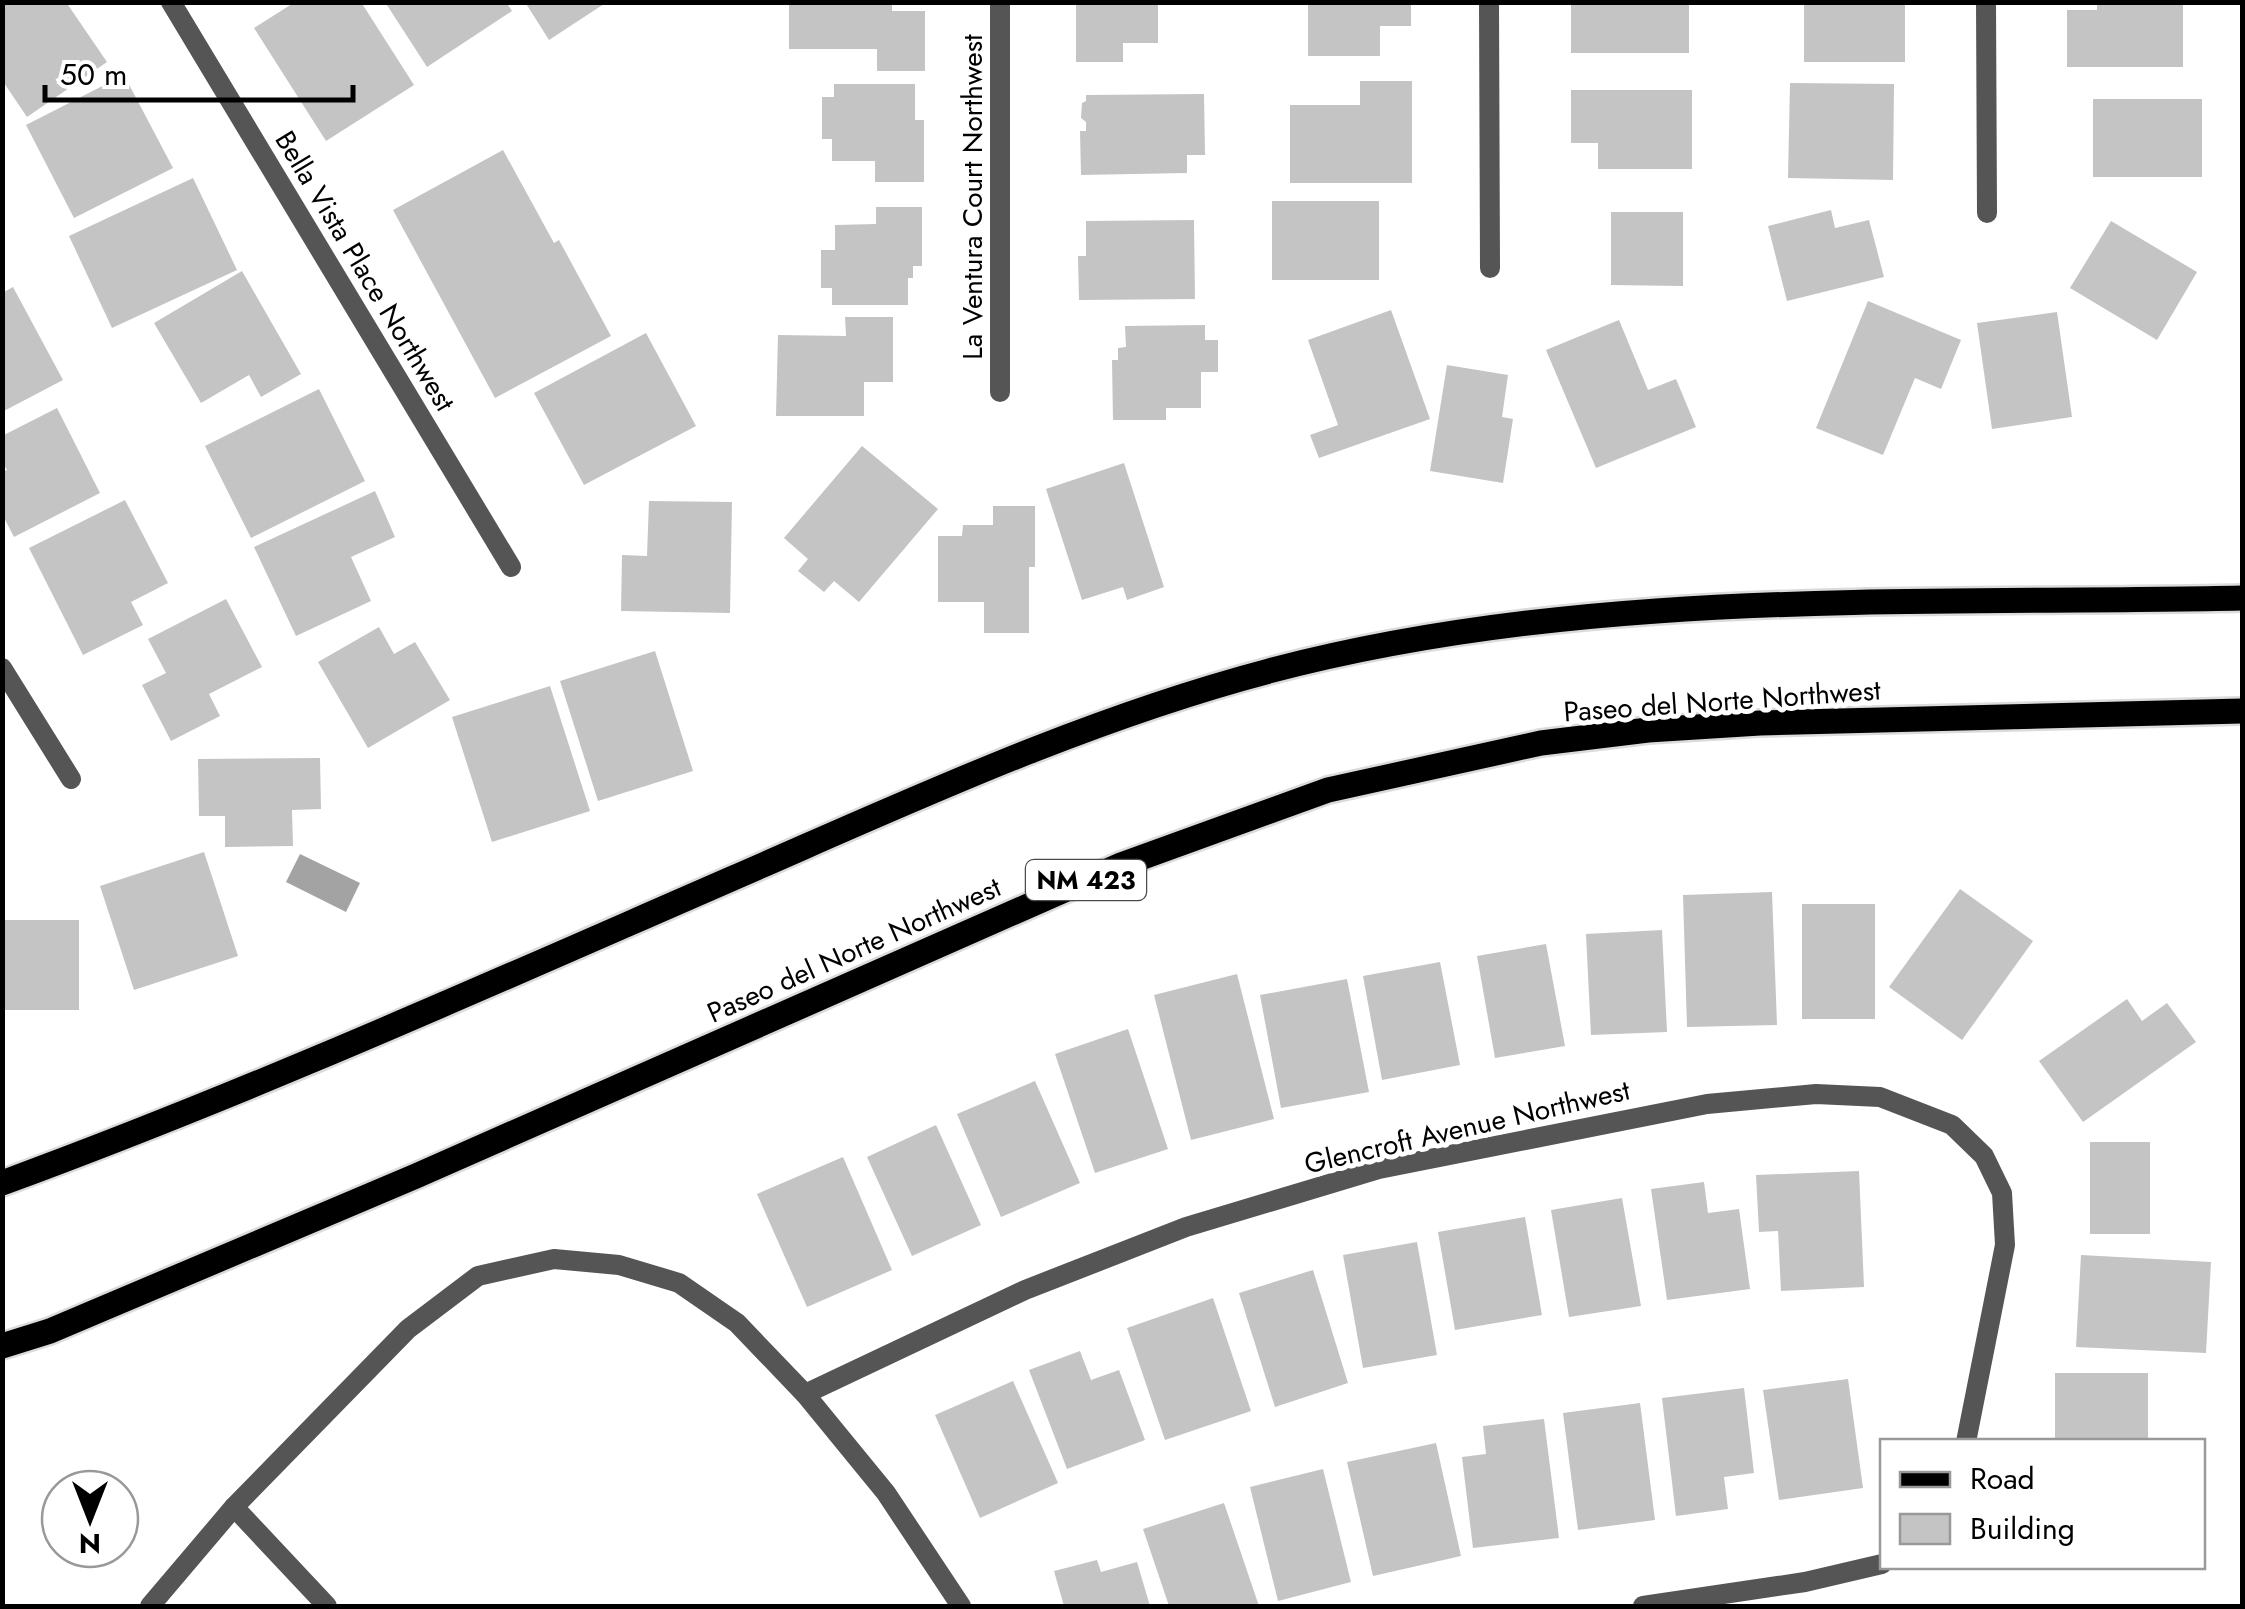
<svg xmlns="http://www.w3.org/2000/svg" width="2245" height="1609" font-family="Jost,sans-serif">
<rect width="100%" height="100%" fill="#fff"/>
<polygon fill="#a3a3a3" points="300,854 360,883 346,912 286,882"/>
<g fill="#c4c4c4">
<polygon points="2,2 66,2 107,62 27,117 2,80"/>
<polygon points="295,2 361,2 414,85 326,141 254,28"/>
<polygon points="385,2 506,2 512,11 427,67"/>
<polygon points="525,2 607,2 549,40"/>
<polygon points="789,2 892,2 892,11 925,11 925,71 877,71 877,49 789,49"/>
<polygon points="1076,2 1158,2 1158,43 1123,43 1123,62 1076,62"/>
<polygon points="1308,2 1411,2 1411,26 1380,26 1380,56 1308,56"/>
<rect x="1571" y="2" width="118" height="51"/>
<rect x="1804" y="2" width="101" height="60"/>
<polygon points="2097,2 2183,2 2183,67 2067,67 2067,10 2097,10"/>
<polygon points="124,75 173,168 74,218 26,125"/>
<polygon points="1360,81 1412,81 1412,183 1290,183 1290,105 1360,105"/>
<polygon points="1790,83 1894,84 1893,180 1788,178"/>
<polygon points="834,84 915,84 915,120 924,120 924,182 875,182 875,161 832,161 832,139 822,139 822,97 834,97"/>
<polygon points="1571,90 1692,90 1692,169 1598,169 1598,143 1571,143"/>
<polygon points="1204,94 1205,155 1187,155 1187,173 1081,175 1080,131 1086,131 1086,122 1081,118 1082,103 1086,101 1086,95"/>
<rect x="2093" y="99" width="109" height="78"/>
<polygon points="503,150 554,243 559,240 611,336 495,398 393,210"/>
<polygon points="193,178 237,270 112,328 69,236"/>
<rect x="1272" y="201" width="107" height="79"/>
<polygon points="876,207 922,207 922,266 913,266 913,278 908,278 908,305 832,305 832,288 821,288 821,250 835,250 835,225 876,224"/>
<polygon points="1831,210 1835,228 1869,220 1884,277 1787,301 1768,226"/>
<polygon points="1611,212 1683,212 1683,286 1611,285"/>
<polygon points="1194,220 1195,299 1079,300 1078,256 1086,256 1086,221"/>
<polygon points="2111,221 2197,272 2157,340 2070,288"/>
<polygon points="242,271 301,374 261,397 249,375 201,403 154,323"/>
<polygon points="13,287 63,380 2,412 2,293"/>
<polygon points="1868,301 1961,340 1941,389 1915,378 1883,455 1816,428"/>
<polygon points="1391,310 1430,419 1319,458 1310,435 1338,425 1308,340"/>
<polygon points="2057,312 2072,417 1992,429 1977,323"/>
<polygon points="845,317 893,317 893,382 864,382 864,416 776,416 778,335 846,336"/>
<polygon points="1619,320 1648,390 1676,379 1696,427 1596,468 1546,350"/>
<polygon points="1205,325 1205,340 1218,340 1218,372 1201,372 1201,408 1166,408 1166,420 1113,420 1112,360 1118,360 1118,348 1126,347 1125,326"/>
<polygon points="646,333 696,426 584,485 534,393"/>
<polygon points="1447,365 1508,375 1502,417 1513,419 1503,483 1430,471"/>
<polygon points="319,389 365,481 251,538 205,446"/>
<polygon points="57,408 100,493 14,537 2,514 2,472 7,470 2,462 2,436"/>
<polygon points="862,446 938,509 859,602 834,581 824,592 798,571 808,559 784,538"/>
<polygon points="1124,463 1164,587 1127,600 1123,587 1082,600 1046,489"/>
<polygon points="375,491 395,537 351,557 371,601 296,636 254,547"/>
<polygon points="125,500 168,583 131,602 143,625 83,655 29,548"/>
<polygon points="649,501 732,502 730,613 621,611 622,555 647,556"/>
<polygon points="993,506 1035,506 1035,567 1029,567 1029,633 984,633 984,602 938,602 938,536 962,536 963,525 993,525"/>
<polygon points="226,599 262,667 209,694 220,716 171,741 142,685 166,673 148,639"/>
<polygon points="379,627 394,654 415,642 450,700 368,748 318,662"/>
<polygon points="655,651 693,771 598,801 560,681"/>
<polygon points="550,686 590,811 492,842 452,717"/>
<polygon points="320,758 321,809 292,810 293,846 225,847 225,816 199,816 198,759"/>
<polygon points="204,852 238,956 134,990 100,886"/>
<polygon points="1960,889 2033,941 1962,1040 1889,987"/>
<polygon points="1772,892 1777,1025 1687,1027 1683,895"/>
<rect x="1802" y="904" width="73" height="115"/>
<rect x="2" y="920" width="77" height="90"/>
<polygon points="1662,930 1667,1032 1591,1035 1586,934"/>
<polygon points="1546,944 1565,1046 1495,1058 1477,956"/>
<polygon points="1440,962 1460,1065 1382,1080 1363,976"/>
<polygon points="1237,974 1274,1119 1191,1140 1154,995"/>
<polygon points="1347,979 1369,1092 1281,1108 1260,995"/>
<polygon points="2127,999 2142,1021 2167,1003 2196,1042 2083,1122 2039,1061"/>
<polygon points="1128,1029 1168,1149 1095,1173 1055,1054"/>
<polygon points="1035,1081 1080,1183 1001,1217 957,1114"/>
<polygon points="936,1125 981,1225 912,1256 867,1157"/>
<rect x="2090" y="1142" width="60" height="92"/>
<polygon points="843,1157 892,1270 807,1307 757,1194"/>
<polygon points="1859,1171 1864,1287 1781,1291 1778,1231 1759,1232 1756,1175"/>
<polygon points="1704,1182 1708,1213 1739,1209 1750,1289 1667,1300 1651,1189"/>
<polygon points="1622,1198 1641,1306 1569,1317 1551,1210"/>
<polygon points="1525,1217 1542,1315 1455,1330 1438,1232"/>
<polygon points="1417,1242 1437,1355 1363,1368 1343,1255"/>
<polygon points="2081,1255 2211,1262 2206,1353 2076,1347"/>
<polygon points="1313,1270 1348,1383 1275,1407 1239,1293"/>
<polygon points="1213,1298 1251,1411 1165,1440 1127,1328"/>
<polygon points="1080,1351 1091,1380 1119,1370 1145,1440 1067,1469 1029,1370"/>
<rect x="2055" y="1373" width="93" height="69"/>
<polygon points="1848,1379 1863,1488 1779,1500 1763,1390"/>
<polygon points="1013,1381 1058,1483 980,1518 935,1415"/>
<polygon points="1744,1388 1754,1473 1724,1477 1728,1509 1676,1516 1662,1398"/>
<polygon points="1640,1403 1655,1520 1578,1530 1563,1413"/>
<polygon points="1544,1419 1559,1538 1473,1548 1462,1457 1486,1454 1483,1426"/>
<polygon points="1436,1443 1461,1556 1373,1576 1347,1462"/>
<polygon points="1323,1469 1351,1582 1278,1601 1250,1487"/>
<polygon points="1224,1503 1259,1606 1169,1606 1143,1529"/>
<polygon points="1097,1560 1101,1572 1137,1562 1150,1606 1064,1606 1054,1571"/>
</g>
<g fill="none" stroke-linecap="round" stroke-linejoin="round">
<defs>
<g id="primary">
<path d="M2,1183c248,-91 488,-199 729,-304 177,-77 352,-159 538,-208 317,-84 649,-66 973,-73"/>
<polyline points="2,1346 50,1331 416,1176 1121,865 1328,790 1541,743 1648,730 1760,723 2242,711"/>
</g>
</defs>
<use href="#primary" stroke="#dbdbdb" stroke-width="30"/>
<g stroke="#555" stroke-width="20">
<polyline points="171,2 511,567"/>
<polyline points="1000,2 1000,392"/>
<polyline points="1489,2 1490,268"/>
<polyline points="1986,2 1987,213"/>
<polyline points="2,668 71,779"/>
<polyline points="805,1394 1025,1290 1186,1227 1379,1169 1707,1104 1816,1094 1880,1097 1952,1125 1984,1156 2002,1193 2005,1245 1966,1442"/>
<polyline points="234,1507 327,1606"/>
<polyline points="150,1606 234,1507 408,1329 478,1276 554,1259 619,1265 679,1283 737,1323 805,1394 886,1493 961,1606"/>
<polyline points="1643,1606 1805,1582 1882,1564"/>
</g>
<use href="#primary" stroke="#000" stroke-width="25"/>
</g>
<g text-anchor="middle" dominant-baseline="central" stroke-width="10" stroke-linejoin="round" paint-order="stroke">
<rect fill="#fff" stroke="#4c4c4c" stroke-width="2.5" x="1026" y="860" width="120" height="40" rx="8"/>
<g font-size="25" font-weight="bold" fill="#000">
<text x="1086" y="880">NM 423</text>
</g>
<g font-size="28" fill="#000" stroke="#fff">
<text transform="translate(972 197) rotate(-90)">La Ventura Court Northwest</text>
<text transform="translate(365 271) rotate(59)">Bella Vista Place Northwest</text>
<text transform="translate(1722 701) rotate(-4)">Paseo del Norte Northwest</text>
<text transform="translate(854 950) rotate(-24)">Paseo del Norte Northwest</text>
<text transform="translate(1467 1127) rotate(-13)">Glencroft Avenue Northwest</text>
</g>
</g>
<rect width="2245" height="1609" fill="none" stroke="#000000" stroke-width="10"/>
<rect x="1880" y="1439" width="325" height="130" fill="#ffffff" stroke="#999999" stroke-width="2.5"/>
<rect x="1900" y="1472" width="50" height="15" fill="#000000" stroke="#999999" stroke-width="2.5"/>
<text x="1970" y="1489" font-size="30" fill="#000000">Road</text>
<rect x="1900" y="1514" width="50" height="30" fill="#c4c4c4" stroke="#999999" stroke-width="2.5"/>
<text x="1970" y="1539" font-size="30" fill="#000000">Building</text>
<g transform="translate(90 1519) rotate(180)"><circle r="48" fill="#ffffff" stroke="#999999" stroke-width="2.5"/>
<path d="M0-8L18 38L0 25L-18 38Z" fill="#000000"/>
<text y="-15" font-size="28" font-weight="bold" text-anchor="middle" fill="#000000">N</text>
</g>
<path d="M45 85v15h308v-15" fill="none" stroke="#000000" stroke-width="5"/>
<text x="60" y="85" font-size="30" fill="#000000" stroke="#ffffff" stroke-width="8" paint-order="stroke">50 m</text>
</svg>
